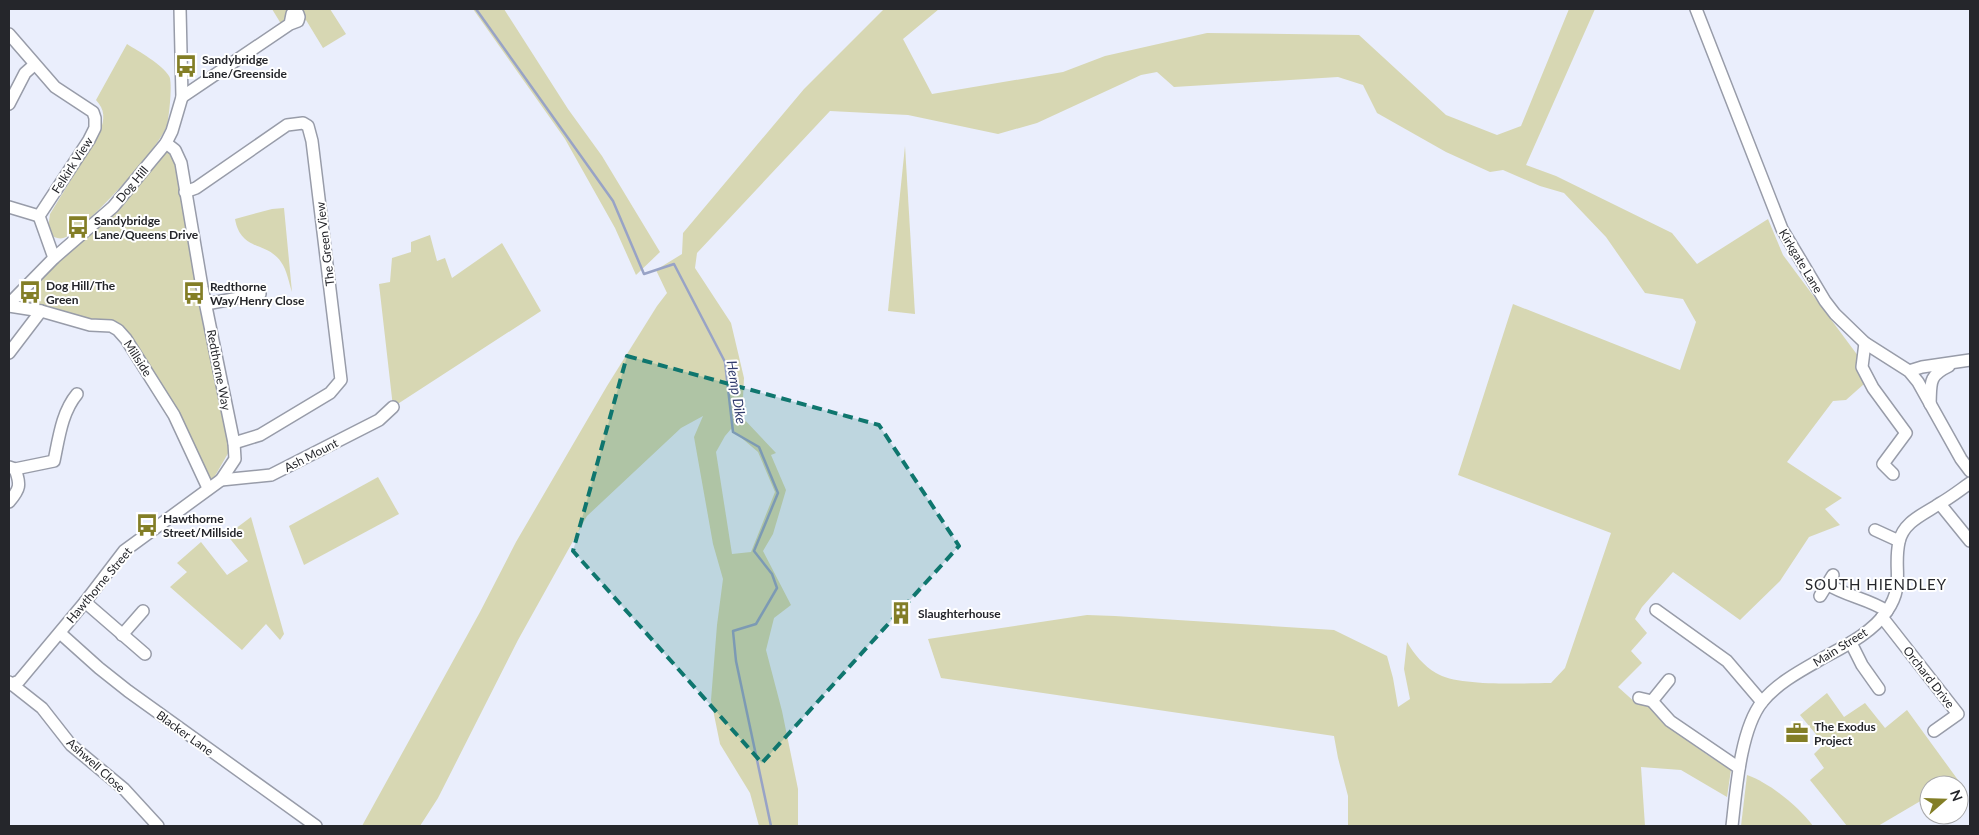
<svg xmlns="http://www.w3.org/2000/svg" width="1979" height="835" font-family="Lato,sans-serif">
<rect width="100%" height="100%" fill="#eaeefc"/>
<g fill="#d7d7b3" fill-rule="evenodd">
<polygon points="272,9 330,9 346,34 323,48 306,20 286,32"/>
<polygon points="473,9 504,9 568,109 602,156 660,252 636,275 615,228 565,139"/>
<path d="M884,9h55l-36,30 29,55 131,-22 42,-16 102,-23 152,2 87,80 51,20 24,-9 48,-117h26l-69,156 30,11 116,57 25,31 71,-45 15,36 90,121 -27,24 -13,1 -46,61 55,36 -17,11 15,16 -31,12 -29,44 -40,39 -67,-48 -31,35 -7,12 12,14 -16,18 11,12 -24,24 19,17h11c26,29 50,45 83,66l-4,27 -46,-27 -40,-3 4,59h-297v-30l-10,-38 -4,-22 -393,-58 -13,-39 159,-24 28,1 219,14 53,26 6,22 5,29 12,-8 -6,-30 3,-27c7,12 17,24 29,31 22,14 87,10 115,10l14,-15 46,-135 -153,-58 55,-171 167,66 16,-48 -13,-23 -38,-6 -39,-56 -42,-44 -24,-7 -37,-16 -13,2 -44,-20 -69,-39 -14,-28 -25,-8 -164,10 -17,-15 -16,3 -104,48 -39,11 -90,-19 -78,-4 -133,142 -2,15 36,55 13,55 -2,39 34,36 -5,2 15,35 -13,44 -10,17 28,54 -17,13 -8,32 16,61 16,78v37h-39l-9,-33 -30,-49 -9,-44 6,-75 6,-46 -10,-35 -19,-107 9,-21 -22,12 -94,88 -69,124 -80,158 -18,28h-58l118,-214 36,-70 91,-156 50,-80 10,-13 -11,-23 26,-16 1,-21 121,-144zM731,429l27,23 17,40 -24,60 -19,2 -16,-102 9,-16z"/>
<path d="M127,44c11,7 35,20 42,32 4,5 0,42 -2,49 -6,21 -79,101 -99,111 -5,3 -9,3 -14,1l-6,-9 2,-14 50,-82c5,-14 5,-22 -4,-32z"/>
<polygon points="166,143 175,150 234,443 208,488 193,452 118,330 9,304 113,207"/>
<polygon points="905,146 915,314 888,311"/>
<path d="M284,208l8,84c-3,-9 -5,-22 -11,-30 -14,-21 -40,-10 -46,-43l37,-10z"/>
<polygon points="430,235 437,261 445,258 452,278 502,243 541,311 393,407 379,284 390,282 392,258 411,252 411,242"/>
<polygon points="378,477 399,514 304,565 289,526"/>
<polygon points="251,517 284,634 280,640 266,624 242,650 170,587 187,572 177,563 201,542 227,575 248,561 227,535"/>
<polygon points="1827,693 1844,717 1865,703 1885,728 1907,710 1958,780 1949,785 1929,785 1929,796 1878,826 1847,826 1810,780 1824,768 1814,754 1824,744 1800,715"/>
<path d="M1747,775c23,8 52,32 66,51h-72z"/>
</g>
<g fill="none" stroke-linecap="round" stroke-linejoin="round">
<polyline stroke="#98a3c6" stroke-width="2.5" points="476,9 613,201 644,274 674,264 725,362 733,432 759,447 778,493 754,551 772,574 777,588 756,624 733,631 736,661 771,826"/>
<defs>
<g id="minor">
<polyline points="1696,9 1782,229 1825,301 1835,314 1865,343 1909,371 1918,382 1961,459 1970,471"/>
<polyline points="9,34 55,87 93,112 95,118 95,128 89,140 39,216 54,258"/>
<polyline points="182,97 290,24 298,21 299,17 298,14 292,14 290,24"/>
<polyline points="9,104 25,73 34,65"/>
<polyline points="185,192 196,188 287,125 303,123 308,126 312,141 341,380 330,393 260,435 234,443"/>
<polyline points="9,207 39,216"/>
<polyline points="9,304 54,258 113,207 166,143 172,131 182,97 180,9"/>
<polyline points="206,304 260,294"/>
<polyline points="9,306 41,311 90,325 111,326 118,330 126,339 174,415 208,488"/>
<polyline points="1865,343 1862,367 1873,388 1906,433 1883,464 1893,474"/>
<polyline points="9,353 41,311"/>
<polyline points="1909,371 1922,367 1970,360"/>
<path d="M1930,404c1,-21 -2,-28 19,-38"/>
<path d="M9,467l6,2 39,-8c5,-24 8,-49 23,-67"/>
<polyline points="221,480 271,475 379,420 393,407"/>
<path d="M9,502c11,-13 12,-17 6,-33"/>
<polyline points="1940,504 1970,541"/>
<polyline points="1875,530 1899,541"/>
<path d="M1827,584c19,12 42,15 60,27"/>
<polyline points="1820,596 1833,575"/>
<polyline points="85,602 145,654"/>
<polyline points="1656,610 1727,661 1762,702"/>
<polyline points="1882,617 1958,714 1934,731"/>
<polyline points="60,633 99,668 128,691 316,826"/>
<polyline points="122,635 143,611"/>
<polyline points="1851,643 1862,665 1879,689"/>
<polyline points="9,682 42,708 71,745 124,789 158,826"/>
<polyline points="9,685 19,681 85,602 124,551 221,480 235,459 234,443 202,287 181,163 175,150 166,143"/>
<polyline points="1639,698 1652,701 1669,680"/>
<polyline points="1652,701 1670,721 1739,768"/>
<path d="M1732,826c4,-34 8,-96 30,-124 15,-19 40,-32 61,-44 22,-12 49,-25 64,-47 18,-26 6,-42 12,-69 4,-20 25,-28 40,-38 11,-6 21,-14 31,-21"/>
</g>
</defs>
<use href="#minor" stroke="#989ca9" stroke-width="14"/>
<use href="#minor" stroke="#fff" stroke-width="11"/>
</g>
<path fill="#0f766e" fill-opacity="0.2" stroke="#0f766e" stroke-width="4" stroke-dasharray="10 6" stroke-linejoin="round" d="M627,356l252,69 80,121 -197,217 -189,-212z"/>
<defs>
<symbol id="bus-bare" viewBox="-9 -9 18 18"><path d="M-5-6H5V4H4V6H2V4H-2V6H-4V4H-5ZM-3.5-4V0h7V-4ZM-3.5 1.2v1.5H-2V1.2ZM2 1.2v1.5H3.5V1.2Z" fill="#837e26" stroke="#fff" stroke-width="2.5" paint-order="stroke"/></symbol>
<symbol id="building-bare" viewBox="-9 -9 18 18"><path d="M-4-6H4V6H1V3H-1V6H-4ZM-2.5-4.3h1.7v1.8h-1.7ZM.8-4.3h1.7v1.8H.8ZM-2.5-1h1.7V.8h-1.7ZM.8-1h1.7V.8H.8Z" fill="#837e26" stroke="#fff" stroke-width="2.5" paint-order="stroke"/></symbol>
<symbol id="office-bare" viewBox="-9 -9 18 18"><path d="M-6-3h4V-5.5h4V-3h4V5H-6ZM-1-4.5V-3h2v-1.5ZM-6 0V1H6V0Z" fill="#837e26" stroke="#fff" stroke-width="2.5" paint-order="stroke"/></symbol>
</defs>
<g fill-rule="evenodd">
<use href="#bus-bare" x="170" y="50" width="32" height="32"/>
<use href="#bus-bare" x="62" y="211" width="32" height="32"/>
<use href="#bus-bare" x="14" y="276" width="32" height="32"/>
<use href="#bus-bare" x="178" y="277" width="32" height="32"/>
<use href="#bus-bare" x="131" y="509" width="32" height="32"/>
<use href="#building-bare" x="885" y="597" width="32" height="32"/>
<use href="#office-bare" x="1781" y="717" width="32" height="32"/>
</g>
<g text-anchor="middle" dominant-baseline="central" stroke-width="4" stroke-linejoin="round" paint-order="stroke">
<g font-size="12" font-weight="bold" fill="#25262b" stroke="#fff" text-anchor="start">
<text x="202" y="59">Sandybridge<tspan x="202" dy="14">Lane/Greenside</tspan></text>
<text x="94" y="220">Sandybridge<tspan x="94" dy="14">Lane/Queens Drive</tspan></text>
<text x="46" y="285">Dog Hill/The<tspan x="46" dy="14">Green</tspan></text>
<text x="210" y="286">Redthorne<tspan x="210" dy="14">Way/Henry Close</tspan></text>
<text x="163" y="518">Hawthorne<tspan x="163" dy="14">Street/Millside</tspan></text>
<text x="918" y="613">Slaughterhouse</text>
<text x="1814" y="726">The Exodus<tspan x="1814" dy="14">Project</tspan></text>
</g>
<g font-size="12" fill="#25262b" stroke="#fff">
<text transform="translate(72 165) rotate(-57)">Felkirk View</text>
<text transform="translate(132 184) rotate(-50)">Dog Hill</text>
<text transform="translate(325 244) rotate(-97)">The Green View</text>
<text transform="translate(1801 261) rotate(59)">Kirkgate Lane</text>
<text transform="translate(138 358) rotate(57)">Millside</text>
<text transform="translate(219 370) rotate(79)">Redthorne Way</text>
<text transform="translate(311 455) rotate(-27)">Ash Mount</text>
<text transform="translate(99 585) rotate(-50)">Hawthorne Street</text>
<text transform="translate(1840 647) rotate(-32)">Main Street</text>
<text transform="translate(1929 677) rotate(52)">Orchard Drive</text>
<text transform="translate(185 733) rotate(36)">Blacker Lane</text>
<text transform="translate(96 765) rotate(42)">Ashwell Close</text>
</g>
<g font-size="14" font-style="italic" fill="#333e6e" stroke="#fff">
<text transform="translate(737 392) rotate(81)">Hemp Dike</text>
</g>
<g font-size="15" letter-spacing="1" fill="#25262b" stroke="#fff">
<text x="1876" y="584">SOUTH HIENDLEY</text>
</g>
</g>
<rect width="1979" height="835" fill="none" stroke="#25262b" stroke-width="20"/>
<g transform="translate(1944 800) rotate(70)"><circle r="24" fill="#ffffff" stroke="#a8a8aa"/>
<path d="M0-4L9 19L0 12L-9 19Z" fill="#837e26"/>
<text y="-8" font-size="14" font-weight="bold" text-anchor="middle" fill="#25262b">N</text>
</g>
</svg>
